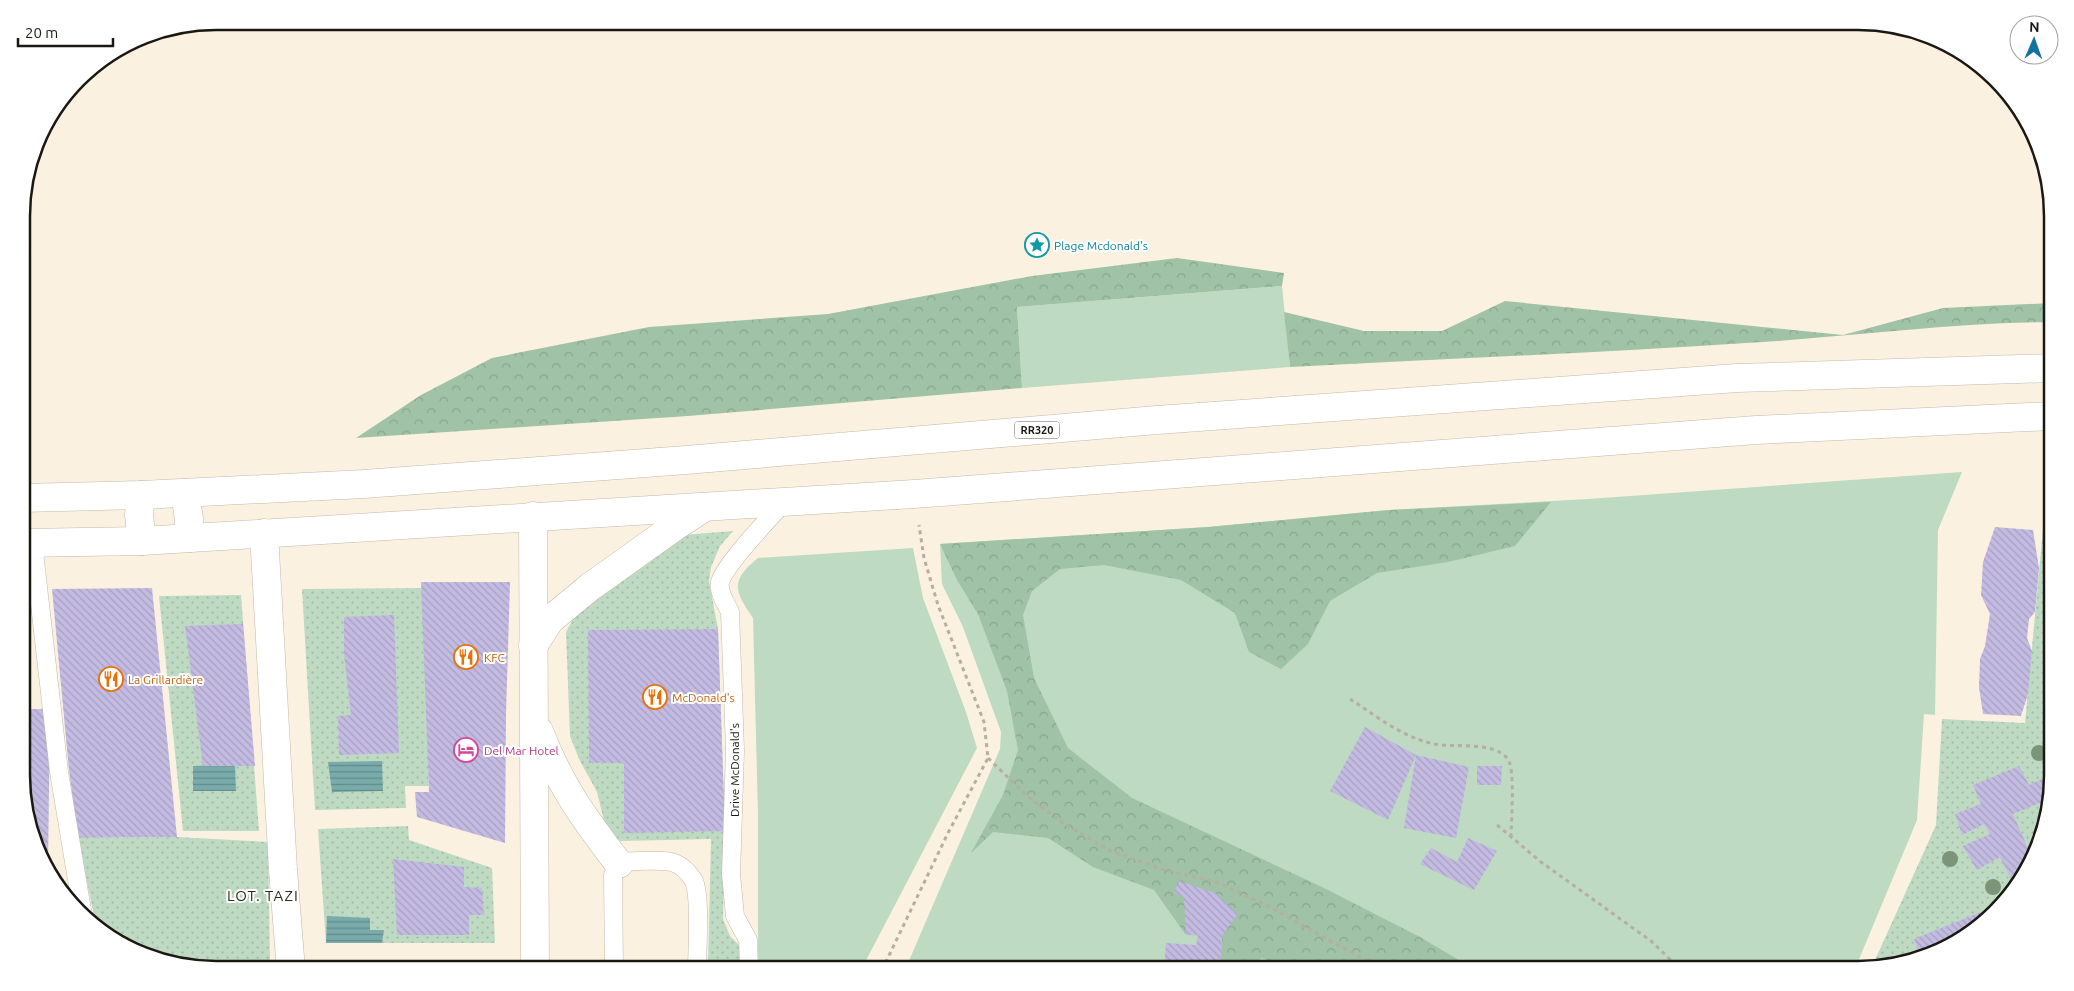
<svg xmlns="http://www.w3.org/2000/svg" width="2074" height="991" font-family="Ubuntu,sans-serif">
<defs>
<pattern id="forest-crowns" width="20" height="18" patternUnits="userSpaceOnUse" patternTransform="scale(1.25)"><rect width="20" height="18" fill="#a0c2a6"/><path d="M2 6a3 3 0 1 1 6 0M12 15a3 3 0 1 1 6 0" fill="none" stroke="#89a68e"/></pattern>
<pattern id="garden-dots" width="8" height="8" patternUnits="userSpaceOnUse" patternTransform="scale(1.25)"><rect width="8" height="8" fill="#bedac3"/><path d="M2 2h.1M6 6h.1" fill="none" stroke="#a3baa6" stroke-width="1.8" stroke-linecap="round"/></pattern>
<pattern id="water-rules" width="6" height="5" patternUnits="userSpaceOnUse" patternTransform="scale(1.25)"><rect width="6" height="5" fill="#79abab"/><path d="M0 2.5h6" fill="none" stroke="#628a8a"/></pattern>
<pattern id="building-back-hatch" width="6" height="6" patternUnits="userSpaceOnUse" patternTransform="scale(1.25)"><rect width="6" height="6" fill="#c3bbe1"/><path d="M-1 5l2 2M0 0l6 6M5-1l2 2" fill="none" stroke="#a7a0c0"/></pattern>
</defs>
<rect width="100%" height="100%" fill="#fbf1e1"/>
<g fill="#bedac3">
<polygon points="1282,286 1290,367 1022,388 1017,307"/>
<polygon points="1962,472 1938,530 1935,715 1924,714 1917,820 1855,969 905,970 1000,749 1001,732 963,627 942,584 940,544 1208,527 1389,510 1588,499"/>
<path d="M913,548l10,50 43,114 11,36 -116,222h-103v-155l-5,-197c-19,-28 -23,-37 5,-60z"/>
</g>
<g fill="url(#forest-crowns)">
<polygon points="1177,258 1284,273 1282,286 1017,307 1022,388 688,416 356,438 421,395 492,358 649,327 828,314 1032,276"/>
<path d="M1505,301l338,34 100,-27 108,-5v19c-102,1 -203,15 -305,21 -152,10 -304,16 -456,24l-6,-55 80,19h78z"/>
<polygon points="1551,502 1515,546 1448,562 1377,573 1330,601 1308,644 1281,669 1249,652 1235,613 1181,580 1104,565 1060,569 1032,591 1023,615 1034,678 1068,748 1132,798 1322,887 1420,937 1474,969 1289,969 1262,958 1245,969 1220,970 1222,936 1186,935 1154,890 1093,867 1048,838 993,832 971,853 1003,795 1018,750 1007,691 978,614 957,580 940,544 1208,527 1389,510"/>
</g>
<g fill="url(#garden-dots)">
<polygon points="2048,475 2052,475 2053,775 2033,861 2005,903 1966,937 1921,959 1871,969 1936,825 1942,719 2025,723"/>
<polygon points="733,531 720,546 711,567 709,581 718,629 725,831 723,919 730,936 740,946 749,966 708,965 711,839 621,841 614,839 604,821 597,792 579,759 570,736 566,632 575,616 624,576 683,535"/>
<polygon points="422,588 429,786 405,786 406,808 315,810 302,589"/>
<polygon points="241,595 259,831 183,831 159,596"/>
<polygon points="408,826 409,840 492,868 495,943 326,943 318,829"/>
<polygon points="177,837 268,842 270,961 179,961 130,950 95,921 78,838"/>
</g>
<g fill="url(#water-rules)">
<polygon points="382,761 383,791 332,792 328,762"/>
<polygon points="235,765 236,791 193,791 193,766"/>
<polygon points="327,916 370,918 370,930 384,930 382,943 326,943"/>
</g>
<g fill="url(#building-back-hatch)">
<polygon points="1995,527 2033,530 2039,568 2035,612 2029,619 2027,638 2032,651 2028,694 2021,716 1983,714 1979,687 1980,659 1985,646 1990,614 1981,595 1983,562"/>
<polygon points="421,582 510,582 506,714 505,843 417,817 415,792 429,792"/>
<polygon points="152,588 177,837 78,838 69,770 52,589"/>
<polygon points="394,615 399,753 339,755 338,716 351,715 344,654 344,617"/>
<polygon points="243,624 255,766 203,766 185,626"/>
<polygon points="718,629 725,831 624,833 624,763 589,763 588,630"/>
<polygon points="23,709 50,709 48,869 36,849 23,801"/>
<polygon points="1365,727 1416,755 1388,820 1330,791"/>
<polygon points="1416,755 1469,767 1456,838 1404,828"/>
<polygon points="1477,766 1502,766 1501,785 1477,785"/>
<polygon points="2019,766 2029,785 2051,775 2052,779 2047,800 2013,814 2033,860 2019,881 2013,883 2000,857 1977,870 1963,846 1990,834 1984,824 1962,835 1955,814 1981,804 1973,785"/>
<polygon points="1468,838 1497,851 1474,890 1420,864 1431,848 1457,862"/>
<polygon points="393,859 464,867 464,887 482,888 484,915 469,915 469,935 397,935"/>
<polygon points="1179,881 1215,893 1238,914 1222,936 1220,970 1164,970 1166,943 1196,945 1198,935 1186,935 1184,897 1174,893"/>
<polygon points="1986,910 1990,916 1966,937 1921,959 1910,961 1909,960 1920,955 1914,939"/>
</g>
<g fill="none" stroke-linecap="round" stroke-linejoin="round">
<defs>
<g id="lane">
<polyline points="33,543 59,772 82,910"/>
<path d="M614,970l-1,-95c5,-14 14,-14 27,-14 10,0 21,-1 31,1 10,2 18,11 23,19 7,17 3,69 3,89"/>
<path d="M749,970l-1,-30 -13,-24 -4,-42 4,-124 -5,-138c-4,-9 -12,-19 -10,-30 6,-19 49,-63 64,-80"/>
</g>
<g id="street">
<polyline points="533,516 535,970"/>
<polyline points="264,533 283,870 291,970"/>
<polyline points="533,646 550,620 590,587 674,527 705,507"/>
<path d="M539,731c20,53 46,89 80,133"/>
</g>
<g id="highway">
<polyline points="185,493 189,519 189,538"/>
<polyline points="141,495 139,515 142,541"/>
<polyline points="22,498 141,495 364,484 686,460 1157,420 1737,378 2052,368"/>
<polyline points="22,543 142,541 914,494 1756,430 2052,416"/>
</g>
</defs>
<use href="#lane" stroke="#c2b8a9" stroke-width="19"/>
<use href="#street" stroke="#c2b8a9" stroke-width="29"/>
<use href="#highway" stroke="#c2b8a9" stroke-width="29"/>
<g stroke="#b5aea1" stroke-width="3" stroke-dasharray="4 4" stroke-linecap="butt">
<path d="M1350,699c26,17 52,38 84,45 20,4 59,-3 73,14 9,10 4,63 4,79"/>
<polyline points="988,758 1027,796 1066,825 1111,851 1161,869 1216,882 1266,905 1381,969"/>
<polyline points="1497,825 1541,862 1651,941 1680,969"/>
<polyline points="882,970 948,833 988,758 984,722 938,605 924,558 919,525"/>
</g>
<use href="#lane" stroke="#fff" stroke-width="18"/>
<use href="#street" stroke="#fff" stroke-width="28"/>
<use href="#highway" stroke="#fff" stroke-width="28"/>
</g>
<g fill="#7c957a">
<circle cx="2039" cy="753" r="8"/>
<circle cx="1950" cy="859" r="8"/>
<circle cx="1993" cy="887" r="8"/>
</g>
<defs>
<symbol id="sight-ring" viewBox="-11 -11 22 22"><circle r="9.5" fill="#fff" stroke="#0f9aa8" stroke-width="1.5"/><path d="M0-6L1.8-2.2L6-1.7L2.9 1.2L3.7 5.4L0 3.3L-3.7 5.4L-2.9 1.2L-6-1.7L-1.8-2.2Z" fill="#0f9aa8"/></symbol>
<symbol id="restaurant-ring" viewBox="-11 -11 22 22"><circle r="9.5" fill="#fff" stroke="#e8710a" stroke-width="1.5"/><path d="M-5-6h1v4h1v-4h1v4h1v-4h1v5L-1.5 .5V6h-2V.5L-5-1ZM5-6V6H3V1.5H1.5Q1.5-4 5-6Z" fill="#e8710a"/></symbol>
<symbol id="hotel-ring" viewBox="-11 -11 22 22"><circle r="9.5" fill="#fff" stroke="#d1479c" stroke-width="1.5"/><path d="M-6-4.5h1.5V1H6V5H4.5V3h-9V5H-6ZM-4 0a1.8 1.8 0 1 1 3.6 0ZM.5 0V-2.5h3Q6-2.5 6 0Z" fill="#d1479c"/></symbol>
</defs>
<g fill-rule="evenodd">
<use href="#sight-ring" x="1023" y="231" width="28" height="28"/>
<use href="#restaurant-ring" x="452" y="643" width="28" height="28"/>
<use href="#restaurant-ring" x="97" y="665" width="28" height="28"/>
<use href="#restaurant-ring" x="641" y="683" width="28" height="28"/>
<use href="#hotel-ring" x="452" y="736" width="28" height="28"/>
</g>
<g text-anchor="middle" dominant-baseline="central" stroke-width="4" stroke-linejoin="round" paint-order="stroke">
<rect fill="#fff" stroke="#5f5d59" stroke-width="1" x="1014.5" y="421.5" width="45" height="17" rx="4"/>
<g font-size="11" font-weight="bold" fill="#1b1812">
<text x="1037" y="430">RR320</text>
</g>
<g font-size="12" fill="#0d838f" stroke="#fff" text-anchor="start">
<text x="1054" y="245">Plage Mcdonald's</text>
</g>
<g font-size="12" fill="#c56008" stroke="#fff" text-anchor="start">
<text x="484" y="657">KFC</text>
<text x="128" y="679">La Grillardière</text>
<text x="672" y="697">McDonald's</text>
</g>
<g font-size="12" fill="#b23c85" stroke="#fff" text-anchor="start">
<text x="484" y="750">Del Mar Hotel</text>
</g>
<g font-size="12" fill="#1b1812" stroke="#fff">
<text transform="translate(734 770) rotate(-90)">Drive McDonald's</text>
</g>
<g font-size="15" letter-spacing="1" fill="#30281c" stroke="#fff">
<text x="263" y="895">LOT. TAZI</text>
</g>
</g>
<path d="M0 0H2074V991H0ZM216 30H1858A186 186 0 0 1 2044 216V775A186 186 0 0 1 1858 961H216A186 186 0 0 1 30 775V216A186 186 0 0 1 216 30Z" fill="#fff" fill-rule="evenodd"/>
<path fill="none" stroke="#1b1812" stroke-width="2.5" d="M216 30H1858A186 186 0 0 1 2044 216V775A186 186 0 0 1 1858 961H216A186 186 0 0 1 30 775V216A186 186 0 0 1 216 30Z"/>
<g transform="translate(2034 40) rotate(2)"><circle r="24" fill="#ffffff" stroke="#a4a3a0"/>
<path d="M0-4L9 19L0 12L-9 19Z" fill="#1373a0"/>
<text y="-8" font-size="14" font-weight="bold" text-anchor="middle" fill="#1b1812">N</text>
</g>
<path d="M18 38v8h95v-8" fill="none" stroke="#1b1812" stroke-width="2.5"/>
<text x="25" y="38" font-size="15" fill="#1b1812" stroke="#ffffff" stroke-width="4" paint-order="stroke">20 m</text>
</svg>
